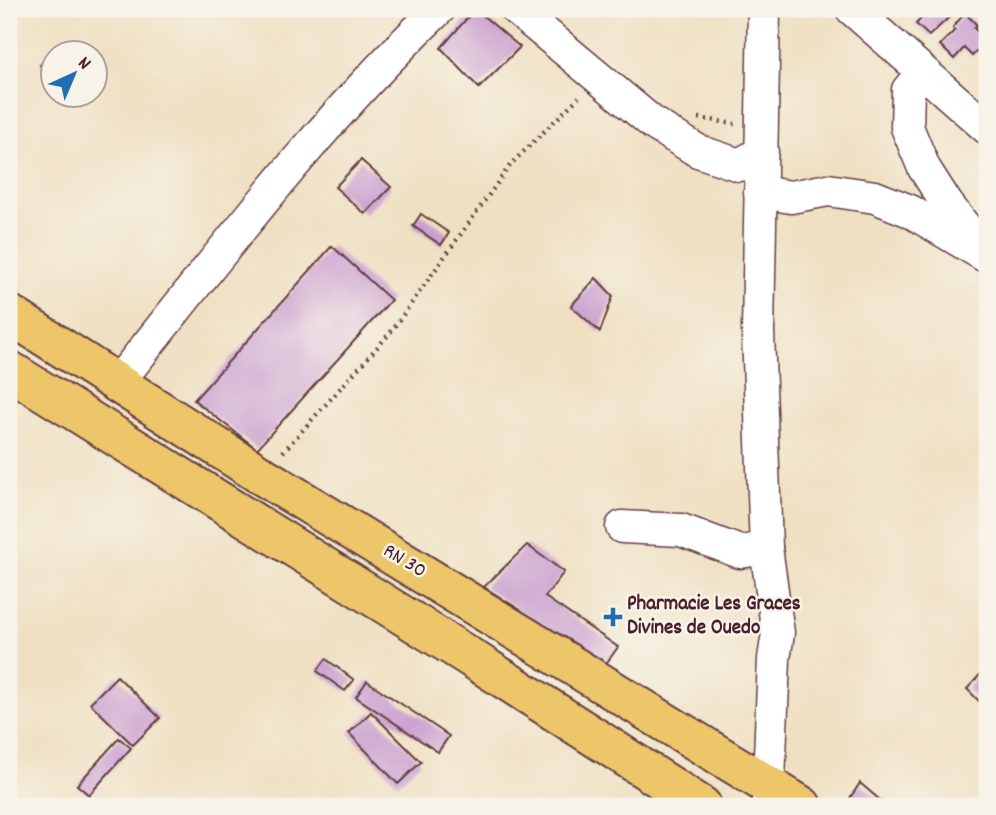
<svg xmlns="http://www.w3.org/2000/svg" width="996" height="815" font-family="Dekko,sans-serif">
<rect width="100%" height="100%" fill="#f7f3e8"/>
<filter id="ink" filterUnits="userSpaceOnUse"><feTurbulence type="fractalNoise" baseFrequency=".0143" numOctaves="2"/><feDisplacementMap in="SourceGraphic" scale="14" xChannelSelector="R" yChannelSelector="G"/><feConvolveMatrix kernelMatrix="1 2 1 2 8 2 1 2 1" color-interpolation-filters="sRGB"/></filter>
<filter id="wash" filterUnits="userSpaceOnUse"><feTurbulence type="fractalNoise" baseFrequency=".00686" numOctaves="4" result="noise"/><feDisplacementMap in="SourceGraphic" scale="28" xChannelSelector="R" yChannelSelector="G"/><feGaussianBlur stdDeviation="1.57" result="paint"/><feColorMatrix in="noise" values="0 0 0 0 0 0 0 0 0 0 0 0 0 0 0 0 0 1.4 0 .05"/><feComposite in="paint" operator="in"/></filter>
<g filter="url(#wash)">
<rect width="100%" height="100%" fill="#efe0c2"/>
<g id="blocks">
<g fill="#cba0d0">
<polygon points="475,9 520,47 479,88 441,48"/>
<polygon points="921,9 958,9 929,36 916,24 926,13"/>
<polygon points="965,13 977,25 974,28 983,37 978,42 982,46 972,56 964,48 954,59 940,45 955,30 953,27"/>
<polygon points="52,53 52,78 40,65"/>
<polygon points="361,160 391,187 365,214 335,187"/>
<polygon points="421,214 449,233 441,245 413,226"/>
<polygon points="332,246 391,300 257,449 194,400"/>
<polygon points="596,278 613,296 600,332 571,306"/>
<polygon points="527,545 564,572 545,597 618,647 605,665 484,587"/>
<polygon points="326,659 354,680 345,691 317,671"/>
<polygon points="987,667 987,706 986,708 967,689"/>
<polygon points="117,676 160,718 133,745 90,703"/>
<polygon points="367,681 449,736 438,752 356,697"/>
<polygon points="371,712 421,762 398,784 349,733"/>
<polygon points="119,738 131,748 89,795 77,785"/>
<polygon points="860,783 887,806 850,806 846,804"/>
</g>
</g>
</g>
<g filter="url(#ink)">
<use href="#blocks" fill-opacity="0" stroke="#633c42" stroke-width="2"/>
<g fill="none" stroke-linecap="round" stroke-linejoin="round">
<defs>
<g id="minor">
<polyline points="516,9 654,124 698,151 739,165 762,152"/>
<polyline points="764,9 758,332 766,548 778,633 774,659 768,805"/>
<polyline points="852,9 987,128"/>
<polyline points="923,72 908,90 907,127 924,168 947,204 978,244"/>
<polyline points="760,192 791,197 828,190 875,197 910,211 987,257"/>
<path d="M118,382c102,-127 202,-260 321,-373"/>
<polyline points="622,527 681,530 740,552 766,548"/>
</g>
<g id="major">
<polyline points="9,314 261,475 802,806"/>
<polyline points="9,370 465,654 702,806"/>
</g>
</defs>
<use href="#minor" stroke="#633c42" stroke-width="35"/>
<use href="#major" stroke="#633c42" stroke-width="42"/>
<g stroke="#633c42" stroke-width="4.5" stroke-dasharray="2 5" stroke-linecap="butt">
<polyline points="699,118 735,124"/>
<polyline points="283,452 390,333 511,164 579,97"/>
</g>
<use href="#minor" stroke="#fff" stroke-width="32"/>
<use href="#major" stroke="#ecc669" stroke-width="38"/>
</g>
</g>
<path fill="#1f6fb2" stroke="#f7f3e8" stroke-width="2.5" d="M609.5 606.5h7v7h7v7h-7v7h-7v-7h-7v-7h7z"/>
<g text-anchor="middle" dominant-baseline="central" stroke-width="5" stroke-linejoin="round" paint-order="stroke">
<g font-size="21" fill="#4a1f2b" stroke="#f7f3e8">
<text transform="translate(404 562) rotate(31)">RN 30</text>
</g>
<g font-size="21" font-weight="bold" fill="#4a1f2b" stroke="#f7f3e8" text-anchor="start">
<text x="627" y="605">Pharmacie Les Graces<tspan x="627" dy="24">Divines de Ouedo</tspan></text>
</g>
</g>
<rect width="996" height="815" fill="none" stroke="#f7f3e8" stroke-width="35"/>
<g transform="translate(74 74) rotate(44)"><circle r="33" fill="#f7f3e8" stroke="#b29e9c" stroke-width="2"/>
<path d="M0-5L12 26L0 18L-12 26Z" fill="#1f6fb2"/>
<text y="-10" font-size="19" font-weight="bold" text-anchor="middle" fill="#4a1f2b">N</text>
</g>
</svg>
